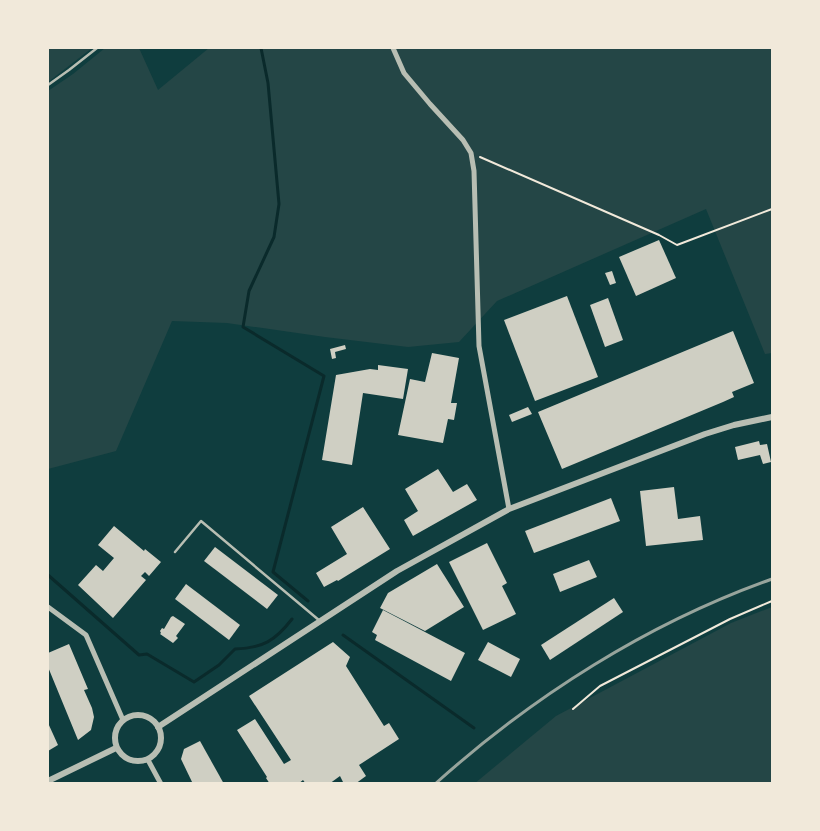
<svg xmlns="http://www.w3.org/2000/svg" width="820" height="831" font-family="Rubik,sans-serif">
<rect width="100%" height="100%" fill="#0f3d3e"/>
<g fill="#244646">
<polygon points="48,48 92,48 48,82"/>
<polygon points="105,48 139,48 158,90 209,48 772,48 772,353 765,354 706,209 497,301 459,342 408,347 325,337 227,323 172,321 116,451 48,469 48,91 73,74"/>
<polygon points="772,607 772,783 474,784 556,716 731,623"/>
</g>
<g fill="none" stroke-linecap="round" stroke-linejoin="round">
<g stroke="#0a2a2b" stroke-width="3">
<polyline points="261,48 268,83 279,204 274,237 249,291 243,327 324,376 273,572 308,601"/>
<path d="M48,575l91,80 8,-1 47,28 25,-17 16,-16c28,-1 40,-8 57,-30"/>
<polyline points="343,635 474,728"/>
</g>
</g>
<g fill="#cfcfc3">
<polygon points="659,240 676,278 636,296 619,257"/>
<polygon points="612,271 616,283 610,285 605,273"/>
<polygon points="567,296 598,377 535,401 504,320"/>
<polygon points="608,298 623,340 605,347 590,305"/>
<polygon points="733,331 754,383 732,392 734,397 723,402 562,469 538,412"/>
<polygon points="345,345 346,349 335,352 336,358 332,359 330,349"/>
<polygon points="432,353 459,358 451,403 457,403 454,420 448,419 443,443 398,435 410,379 425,382"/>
<polygon points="378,365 408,369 403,399 363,393 352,465 322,460 336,375 370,369 378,370"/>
<polygon points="528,407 532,414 512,422 509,415"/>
<polygon points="759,441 760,445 767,444 771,462 763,464 760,455 738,460 735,447"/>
<polygon points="438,469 453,492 467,484 477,500 413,536 404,520 418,511 405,489"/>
<polygon points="674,487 678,519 700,516 703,540 646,546 640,491"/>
<polygon points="611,498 620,521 534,553 525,531"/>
<polygon points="363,507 390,549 338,581 337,580 324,587 316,573 347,554 331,527"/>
<polygon points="114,526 144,551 145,549 161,562 149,576 145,572 141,576 146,580 113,618 78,585 96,565 103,571 114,558 98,545"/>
<polygon points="487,543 507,583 502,586 516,614 483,630 449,562"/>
<polygon points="215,547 278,595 267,609 204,561"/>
<polygon points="589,560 597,577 560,592 553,574"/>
<polygon points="437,564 464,607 425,631 380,608 388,593"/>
<polygon points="186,584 240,625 229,640 175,599"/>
<polygon points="614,598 623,612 550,660 541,645"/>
<polygon points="383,610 465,653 451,681 375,640 377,635 372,632"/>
<polygon points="173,616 185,624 176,636 178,638 173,643 160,634 161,633 160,631 162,628 164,629 171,617"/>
<polygon points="333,642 350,657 346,666 384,726 389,723 399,739 359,765 366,776 355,784 344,784 340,776 329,784 306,784 303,780 298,784 270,784 266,778 267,777 237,730 255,719 284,764 291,760 249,696"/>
<polygon points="488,642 520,659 511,677 478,660"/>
<polygon points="69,644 88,689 84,690 92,708 94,717 91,730 78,740 48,667 48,653"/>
<polygon points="48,723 58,745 48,751"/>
<polygon points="200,741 224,784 193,784 181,759 184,749"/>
</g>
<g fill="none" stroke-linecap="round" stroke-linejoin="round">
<g stroke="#f1e9da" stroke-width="2">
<polyline points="480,157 659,235 677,245 772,209"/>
<polyline points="573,709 600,686 730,619 772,601"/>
</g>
<g stroke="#b8beb3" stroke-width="2.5">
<polyline points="48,85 69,70 97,48"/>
<polyline points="175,552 201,521 320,621"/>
</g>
<g stroke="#b8beb3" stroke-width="5">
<polyline points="393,48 404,73 430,104 463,140 471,153 474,171 479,346 509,509"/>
<polyline points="48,607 86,635 123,720"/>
<polyline points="148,760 161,784"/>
</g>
<g stroke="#b8beb3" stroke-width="6">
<circle cx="138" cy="738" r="23"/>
<polyline points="158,727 397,571 509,509 705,434 734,425 772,417"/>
<polyline points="48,781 116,748"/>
</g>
<path stroke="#97a49c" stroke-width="3" d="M435,784c98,-88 213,-161 337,-205"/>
</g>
<rect width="820" height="831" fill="none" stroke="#f1e9da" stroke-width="98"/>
</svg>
